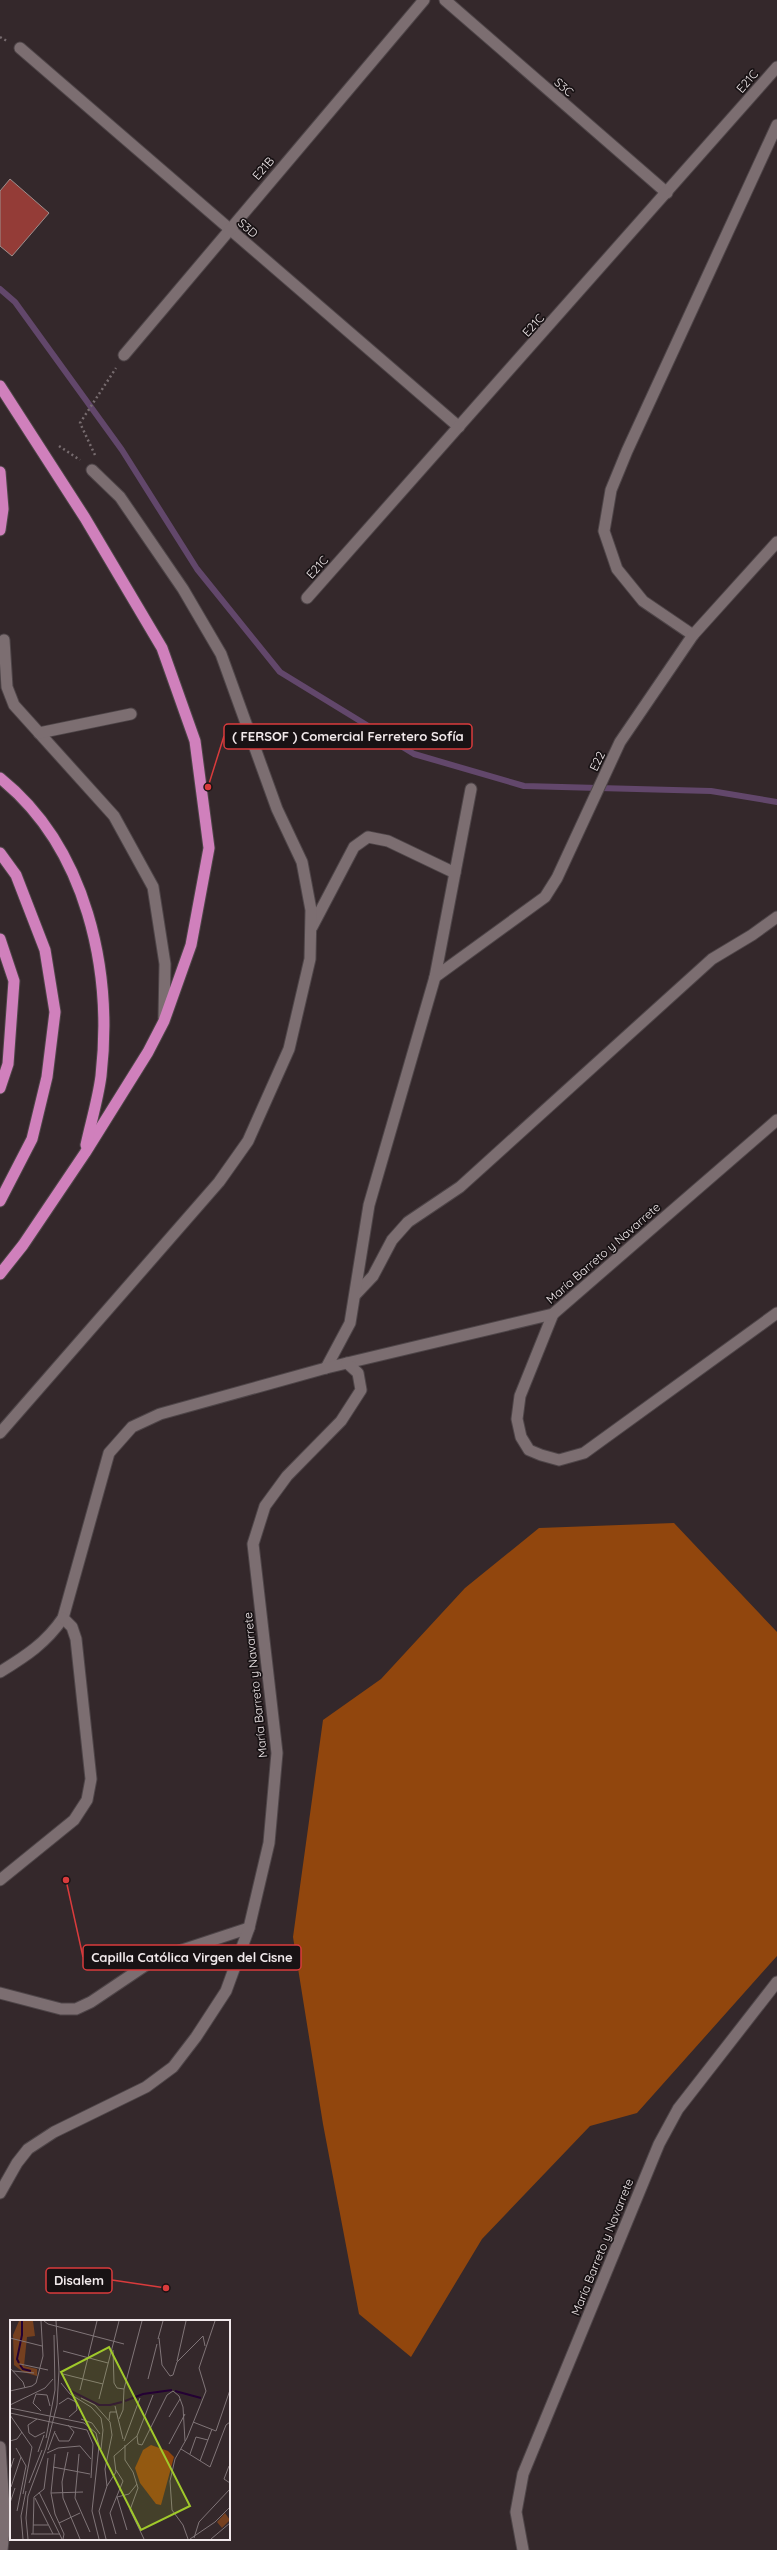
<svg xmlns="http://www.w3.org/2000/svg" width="777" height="2550" font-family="Quicksand,sans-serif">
<rect width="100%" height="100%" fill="#34282b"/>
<polygon fill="#91460d" points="674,1523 777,1632 777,1956 637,2113 590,2126 482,2239 411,2357 359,2314 323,2124 293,1937 323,1720 381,1679 465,1588 539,1528"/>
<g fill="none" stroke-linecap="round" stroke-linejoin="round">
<polyline stroke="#62476b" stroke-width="6" points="0,289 15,302 122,450 197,569 280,672 414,754 524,786 711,791 777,802"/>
</g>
<polygon fill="#943c37" stroke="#9e8f8d" points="10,179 49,213 12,256 0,246 0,191"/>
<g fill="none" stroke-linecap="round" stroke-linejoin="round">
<defs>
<g id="service">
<polyline points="4,640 7,687 14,705 114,816 153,887 165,964 164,1018"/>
<polyline points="39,733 131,714"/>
</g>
<g id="minor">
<polyline points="445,0 667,193"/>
<polyline points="20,48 459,427"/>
<polyline points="124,355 424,0"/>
<polyline points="307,598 777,67"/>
<polyline points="693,635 643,601 617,569 604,531 611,490 627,451 777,125"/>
<polyline points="312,927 354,847 368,837 388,841 455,873"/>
<polyline points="435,977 545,897 557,878 620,742 693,635 777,542"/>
<polyline points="356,1294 373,1276 392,1240 408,1222 460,1187 712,959 752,935 777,917"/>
<polyline points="553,1314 520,1396 517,1419 521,1437 529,1450 541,1455 559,1460 584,1453 777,1313"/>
<polyline points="326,1368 350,1323 369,1205 435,977 471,789"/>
<polyline points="0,1433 219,1182 248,1141 289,1049 310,959 311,910 302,862 277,809 221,654 183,589 120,497 92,470"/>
<path d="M0,1672c26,-16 46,-29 63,-54l46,-165 23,-26 28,-13 166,-46 227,-54 224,-194"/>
<polyline points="0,1880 74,1820 87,1800 91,1779 76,1639 72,1627 63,1618"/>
<polyline points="0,1993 61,2009 76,2009 91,2002 155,1959 249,1928"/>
<polyline points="0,2193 17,2163 28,2149 54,2132 146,2087 173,2067 196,2037 226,1991 249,1928 269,1843 277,1753 253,1544 265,1506 287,1476 341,1421 361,1390 358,1373 347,1363"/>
<polyline points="0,2447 5,2521 2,2550"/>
<polyline points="523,2550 516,2512 523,2474 659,2144 678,2109 777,1982"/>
</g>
<g id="trunk">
<polyline points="0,386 85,518 162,648 195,741 209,848 191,945 164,1021 148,1052 85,1153 23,1245 0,1274"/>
<polyline points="0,472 3,509 0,530"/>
<path d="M0,778c87,70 113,192 101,298 -3,23 -10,46 -15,69"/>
<polyline points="0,853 16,875 45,950 55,1012 47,1077 32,1139 0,1201"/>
<polyline points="0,939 14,981 8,1064 0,1088"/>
</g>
</defs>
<use href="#service" stroke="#4e4548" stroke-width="13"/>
<use href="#minor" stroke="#4e4548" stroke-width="13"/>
<use href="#trunk" stroke="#4e4548" stroke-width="13"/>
<g stroke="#776c6f" stroke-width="2.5" stroke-dasharray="2 3" stroke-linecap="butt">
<polyline points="0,37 7,41"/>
<polyline points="59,446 80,460"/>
<polyline points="95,455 80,423 116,368"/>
</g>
<use href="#service" stroke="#7c6e71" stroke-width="11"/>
<use href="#minor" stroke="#7c6e71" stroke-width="11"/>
<use href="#trunk" stroke="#d080bc" stroke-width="11"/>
</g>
<g text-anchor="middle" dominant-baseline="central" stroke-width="3.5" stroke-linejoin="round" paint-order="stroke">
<g font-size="12" fill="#f1e9eb" stroke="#181214">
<text transform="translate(747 81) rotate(-49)">E21C</text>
<text transform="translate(564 87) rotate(41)">S3C</text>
<text transform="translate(263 168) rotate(-49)">E21B</text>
<text transform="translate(248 228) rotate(41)">S3D</text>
<text transform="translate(533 325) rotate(-48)">E21C</text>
<text transform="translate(317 567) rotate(-48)">E21C</text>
<text transform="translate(597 761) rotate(-64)">E22</text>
<text transform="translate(603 1253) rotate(-41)">María Barreto y Navarrete</text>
<text transform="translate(255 1685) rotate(-96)">María Barreto y Navarrete</text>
<text transform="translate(602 2247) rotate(-68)">María Barreto y Navarrete</text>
</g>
</g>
<g transform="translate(10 2320)">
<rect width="220" height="220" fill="#34282b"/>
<path d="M9,1h14l2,15 -8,1 -3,29 13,3v7l-14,-4 -9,-7 -1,-30zM215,193l5,7 -8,8 -5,-6z" fill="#75401f"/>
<path d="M141,125l17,6 6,6 -13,48 -5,-1 -16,-21 -5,-15 8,-18z" fill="#91460d"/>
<path fill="none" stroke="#240134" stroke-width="2" d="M9,43l-2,-4 5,-24v-14M10,45l3,4 8,2M59,70l30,15h11l12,-3M165,71l26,7M115,81l18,-7 29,-4"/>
<path fill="none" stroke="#807578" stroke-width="1" d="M34,1l4,3 76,20M0,18l32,8M149,18l3,27 8,11 3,-1 4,-13 26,-26 2,10M148,19l5,-18M0,28v13M103,30l1,33 3,5 7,1M53,31l45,12M167,41l9,-40M10,44l28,6M0,48l13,14 2,6M3,51l21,2M53,54l40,10M138,59l9,-35M51,63l9,11 21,13 10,11 2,12 -2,19M70,70l17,-69M0,71l22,-5 4,-3 7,-27 -2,-35M71,78l14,7 15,17 2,13 -7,34 2,17M89,79l20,-78M49,84l9,-6 8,4 1,8 -8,7M0,85l35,-17 8,-9M105,86l8,33M0,88l74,15 12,10 3,13 -7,65 7,28M31,91l-8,-8 3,-9 11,1 3,11M0,93l77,17 6,14 -2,34M0,95l22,32 -9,47M159,97l11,-18M27,99l-9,6 1,8 6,4 10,-5M71,99l11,4 8,11M109,99l4,-9 1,-21 18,-68M99,100l1,-8h7M183,102l23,9 14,-41M45,113l4,8h10l5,-9 -6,-7M127,116l1,8 4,1 25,-50 6,-4 6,5 4,11 2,34M36,118l9,-48 -1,-55M0,121l7,-2 5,-7M114,121l16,-43M159,124l16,-30M115,125v15l8,12 5,16 -8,22 14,29M6,128l10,18 -9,45M171,129l29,18 16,-42 4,-3M38,130l7,-19M28,132l6,-17M58,132l-6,30 1,16 17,41M37,133l11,-5 22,-2 11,13M45,134l-4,39 4,21 9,20 -1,5M69,134l-4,44 15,34M180,134l6,-17 12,3M190,141l12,-32M219,146l-5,13 6,4M43,147l37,7M0,150l4,-12M106,150l7,11 -13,32 6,21M19,163l13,-33M1,167l10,-30M29,172l23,47M41,173l32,-1M25,178l18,36M0,183l5,-15M0,194v19M49,203l21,-10M23,205h15M117,210l-10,-33 12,-3 8,-10M21,214h29M23,214l1,-37 10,-8 4,-31M184,218l5,-16 31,-33M13,219l-2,-23 5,-25M18,219l-2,-21 2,-22 18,-48 11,-43 2,-34 -3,-50M96,219l-7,-28 8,-25 9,-14 -2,-16 23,-20 16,-41M178,219l-5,-14 -11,-15 -2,-29 5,-22 12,-21 19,-47 -7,-23 16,-47M180,219l25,-17 15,-15M201,219l19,-16"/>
<path fill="#a0c92b" fill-opacity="0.15" stroke="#a0c92b" stroke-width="2" d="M99,27l81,159 -49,24 -80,-158z"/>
<rect width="220" height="220" fill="none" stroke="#f1e9eb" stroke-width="2"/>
</g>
<path fill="none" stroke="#d93b3c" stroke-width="1.5" d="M208 787L224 736M66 1880L83 1957M166 2288L112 2280"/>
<g fill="#d93b3c" stroke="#181214" stroke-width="1.5">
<circle cx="208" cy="787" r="4"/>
<circle cx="66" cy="1880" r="4"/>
<circle cx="166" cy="2288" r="4"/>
</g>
<g fill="#181214" stroke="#d93b3c" stroke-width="1.5">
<rect x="224" y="724" width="248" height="25" rx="4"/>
<rect x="83" y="1945" width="218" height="25" rx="4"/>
<rect x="46" y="2268" width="66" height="25" rx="4"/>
</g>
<g font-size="13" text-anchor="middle" font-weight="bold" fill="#f1e9eb">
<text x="348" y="741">( FERSOF ) Comercial Ferretero Sofía</text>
<text x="192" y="1962">Capilla Católica Virgen del Cisne</text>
<text x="79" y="2285">Disalem</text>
</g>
</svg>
